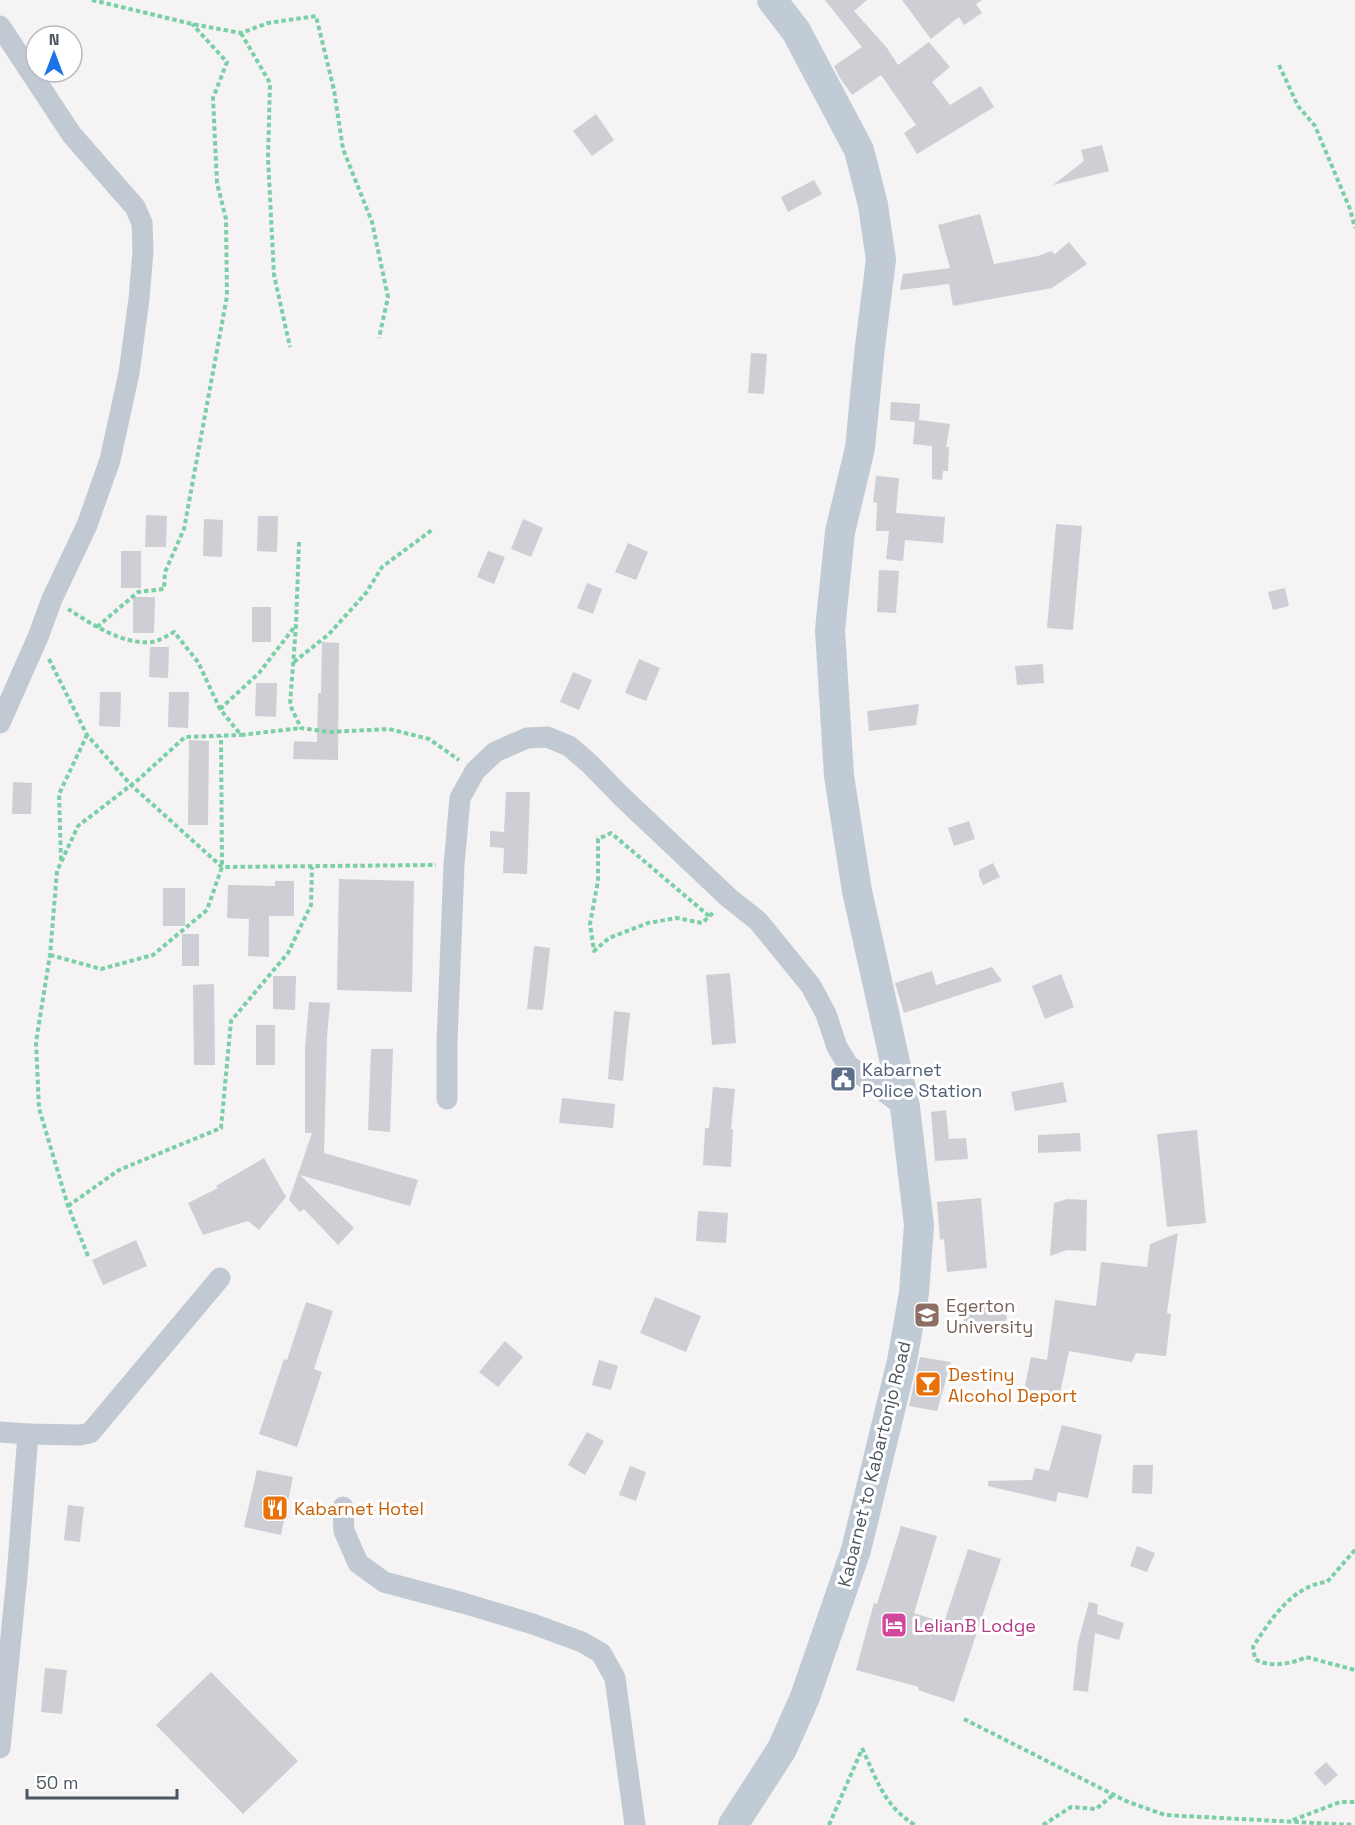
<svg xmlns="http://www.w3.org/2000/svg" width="1355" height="1825" font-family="'Space Grotesk',sans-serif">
<rect width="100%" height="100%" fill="#f5f3f3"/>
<g fill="#cdcfd5">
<polygon points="825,0 867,0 854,11 887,48 898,65 929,42 950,67 932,82 950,105 981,86 994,107 917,154 904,133 916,125 881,75 852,95 840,78 834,66 862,47"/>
<polygon points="902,0 982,0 976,4 982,13 964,25 959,17 931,39"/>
<polygon points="596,114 614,140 592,156 573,131"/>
<polygon points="1102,145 1109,171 1053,185 1084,161 1081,150"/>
<polygon points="814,180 822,194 788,212 781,197"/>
<polygon points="980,214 994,264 1038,256 1051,251 1055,254 1069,242 1087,264 1052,288 953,306 949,284 900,290 903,274 950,268 938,225"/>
<polygon points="751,353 767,354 764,394 748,393"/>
<polygon points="891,402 920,404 919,420 950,424 946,447 949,447 948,471 943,471 942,480 932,479 932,446 913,444 915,422 890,420"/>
<polygon points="876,476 899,478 896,513 945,517 943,543 905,540 903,561 886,559 889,531 876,531 877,503 873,502"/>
<polygon points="146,515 167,516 166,547 145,547"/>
<polygon points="258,516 278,516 277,552 257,551"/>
<polygon points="204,519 223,520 222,557 203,556"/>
<polygon points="523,519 543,528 531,557 511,549"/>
<polygon points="1056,524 1082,526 1073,630 1047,628"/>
<polygon points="628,543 648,552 636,580 615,572"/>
<rect x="121" y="551" width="20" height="37"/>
<polygon points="488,551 505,557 494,584 477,577"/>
<polygon points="879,570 899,571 896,613 877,612"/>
<polygon points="587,583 602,589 593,614 577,608"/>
<polygon points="1285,588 1289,606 1273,610 1268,592"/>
<polygon points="133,597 155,597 154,633 133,633"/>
<rect x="252" y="607" width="19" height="35"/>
<polygon points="322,642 339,643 338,760 293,759 294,741 317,742 318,693 321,693"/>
<polygon points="150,647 169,647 168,678 149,677"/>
<polygon points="639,659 660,668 646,701 625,693"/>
<polygon points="1043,664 1044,683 1017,685 1015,666"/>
<polygon points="573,672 592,680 579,710 560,702"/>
<polygon points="256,683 277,683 276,717 255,716"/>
<polygon points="100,692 121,692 120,727 99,726"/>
<polygon points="169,692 189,692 188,728 168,727"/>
<polygon points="919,704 916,725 869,731 867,711"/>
<polygon points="189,740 209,741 208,825 188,825"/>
<polygon points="13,782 32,783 31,814 12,814"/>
<polygon points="506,792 530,792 527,874 503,873 504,848 490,847 490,831 504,832"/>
<polygon points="969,821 975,839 954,846 948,828"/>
<polygon points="993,863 1000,877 983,885 979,876 979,870"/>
<polygon points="339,879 414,881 412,992 337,990"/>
<polygon points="275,881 294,881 294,916 269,916 269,957 248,956 249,919 227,918 228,885 275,886"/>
<rect x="163" y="888" width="22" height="38"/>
<rect x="182" y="934" width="17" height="32"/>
<polygon points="534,946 550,948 543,1010 527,1009"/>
<polygon points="992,967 1002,981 904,1013 895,983 932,971 936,985"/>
<polygon points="730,973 736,1043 712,1045 706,975"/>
<polygon points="1061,974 1074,1007 1045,1019 1032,986"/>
<polygon points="273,976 296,976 295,1010 273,1009"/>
<polygon points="214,984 215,1065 194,1065 193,985"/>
<polygon points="309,1002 330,1003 327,1037 324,1153 418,1180 410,1206 300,1175 354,1228 338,1245 304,1209 300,1212 289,1200 312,1133 305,1133 305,1048"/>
<polygon points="614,1011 630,1013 623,1081 608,1079"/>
<rect x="256" y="1025" width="19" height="40"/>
<polygon points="371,1049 393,1049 390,1132 368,1130"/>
<polygon points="1063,1082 1067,1102 1015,1111 1011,1092"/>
<polygon points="713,1087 735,1089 731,1129 733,1129 731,1167 703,1165 705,1128 709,1128"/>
<polygon points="562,1098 615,1104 613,1128 559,1123"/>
<polygon points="946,1110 949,1139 966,1138 968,1159 935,1161 931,1112"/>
<polygon points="1197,1130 1206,1223 1167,1227 1157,1134"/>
<polygon points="1080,1133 1081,1151 1038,1153 1038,1135"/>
<polygon points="264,1158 286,1197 259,1230 248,1221 203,1235 188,1203 218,1188 216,1186"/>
<polygon points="981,1198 987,1268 947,1272 944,1239 940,1240 937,1202"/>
<polygon points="1067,1199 1087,1200 1086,1251 1067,1250 1050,1256 1054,1203"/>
<polygon points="698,1211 728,1213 726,1243 696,1241"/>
<polygon points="1178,1233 1167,1313 1171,1314 1166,1356 1136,1353 1132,1362 1069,1351 1059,1398 1024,1390 1031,1357 1047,1360 1055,1300 1096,1306 1101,1262 1147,1267 1150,1244"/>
<polygon points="136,1240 147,1266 103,1285 92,1260"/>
<polygon points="655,1297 701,1316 686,1352 640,1333"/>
<polygon points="965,1301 1008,1303 1006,1326 964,1323"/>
<polygon points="306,1302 333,1311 314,1369 322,1372 297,1447 259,1434 284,1359 287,1360"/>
<polygon points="505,1341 523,1357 498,1387 479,1372"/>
<polygon points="920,1357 951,1362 937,1411 909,1406"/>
<polygon points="599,1360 618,1366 611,1390 592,1385"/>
<polygon points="1062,1425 1102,1435 1088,1498 1058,1492 1056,1502 988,1486 988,1481 1032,1480 1035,1468 1049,1471"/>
<polygon points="587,1432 604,1441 585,1475 568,1465"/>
<polygon points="1133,1465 1153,1465 1152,1494 1132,1493"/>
<polygon points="630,1466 646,1472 636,1501 619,1495"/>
<polygon points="257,1470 293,1477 281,1535 244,1527"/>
<polygon points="68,1505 84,1507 80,1542 64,1540"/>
<polygon points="901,1526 937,1536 914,1613 944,1623 968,1549 1001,1559 954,1702 918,1690 919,1687 856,1670 874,1603 877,1604"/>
<polygon points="1137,1546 1155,1553 1147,1572 1130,1566"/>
<polygon points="1089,1602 1098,1604 1097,1614 1124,1623 1119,1640 1095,1633 1088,1692 1073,1690 1078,1642"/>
<polygon points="45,1668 67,1670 62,1714 41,1712"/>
<polygon points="211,1672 298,1761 243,1814 156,1725"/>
<polygon points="1326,1762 1338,1775 1325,1786 1314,1773"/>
</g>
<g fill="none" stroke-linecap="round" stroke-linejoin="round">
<g stroke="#7ad0a6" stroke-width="4" stroke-dasharray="4.5 3" stroke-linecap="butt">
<polyline points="92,0 192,24 241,33 268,23 316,16 334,90 343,149 372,222 388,297 379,338"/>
<polyline points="241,33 270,83 268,158 274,275 290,347"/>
<polyline points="1279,65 1298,106 1315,126 1350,209 1355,228"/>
<polyline points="299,542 296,625 290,705 301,728 329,732 389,729 429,739 459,760"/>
<path d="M68,609c24,15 54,36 84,33 7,-1 16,-7 22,-10l24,30 22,47 21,26 60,-7"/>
<polyline points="97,627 138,592 164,589 165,572 184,529 227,296 226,219 217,183 213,98 227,62 192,24"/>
<polyline points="49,659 87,735 131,785 222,867 436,865"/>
<polyline points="294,662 329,634 366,593 382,567 432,530"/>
<polyline points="220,709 259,673 296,625"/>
<polyline points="61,860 59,794 87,735"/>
<polyline points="709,916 611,833 598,839 598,881 590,924 594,951 609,938 648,923 677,918 702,923 715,911"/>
<polyline points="50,955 101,969 153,955 207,910 222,867 221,736"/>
<polyline points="68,1206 119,1170 221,1128 231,1021 288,953 311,905 312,867"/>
<polyline points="88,1256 68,1206 39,1108 36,1042 50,955 57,871 78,826 139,779 185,737 241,735"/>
<path d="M1355,1550l-28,32c-34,3 -57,38 -74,65l2,12c13,9 37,5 51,-2l49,13"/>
<polyline points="964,1719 1126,1801 1165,1815 1354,1825"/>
<path d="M862,1748c15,32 22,58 53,77"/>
<polyline points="1293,1820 1340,1802 1355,1802"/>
<polyline points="829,1825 862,1749"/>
<polyline points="1043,1825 1071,1807 1096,1809 1113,1795"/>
</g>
<g stroke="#c1cad2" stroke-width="21">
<polyline points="0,26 72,135 135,207 142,223 143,251 139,299 129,373 110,460 87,525 52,599 38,637 0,723"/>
<polyline points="447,1099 447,1042 454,865 460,798 475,771 495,752 527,738 547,737 569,746 590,764 621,796 729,898 758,921 811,986 826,1014 837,1047 848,1065 905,1107"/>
<polyline points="0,1432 28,1434 17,1576 0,1748"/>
<polyline points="28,1434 79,1435 90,1433 220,1278"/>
<polyline points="343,1507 344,1531 358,1563 384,1582 463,1603 533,1624 582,1642 601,1653 615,1678 635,1825"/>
</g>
<polyline stroke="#c1cbd6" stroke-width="30" points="733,1825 782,1749 805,1697 856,1550 902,1361 914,1293 919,1225 905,1107 857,891 839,776 830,630 840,532 860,448 870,346 881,260 873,205 859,150 796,31 772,0"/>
</g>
<defs>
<symbol id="civic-square" viewBox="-11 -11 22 22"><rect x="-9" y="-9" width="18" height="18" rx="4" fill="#5c6f8a" stroke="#fff"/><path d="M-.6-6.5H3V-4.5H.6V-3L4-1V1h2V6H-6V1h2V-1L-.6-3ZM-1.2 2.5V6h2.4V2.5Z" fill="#fff"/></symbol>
<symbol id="university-square" viewBox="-11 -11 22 22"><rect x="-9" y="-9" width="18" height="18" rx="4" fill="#8d6e63" stroke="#fff"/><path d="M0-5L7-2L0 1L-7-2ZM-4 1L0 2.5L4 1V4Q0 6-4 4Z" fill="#fff"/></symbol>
<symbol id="bar-square" viewBox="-11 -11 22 22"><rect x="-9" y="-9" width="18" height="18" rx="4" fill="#e8710a" stroke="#fff"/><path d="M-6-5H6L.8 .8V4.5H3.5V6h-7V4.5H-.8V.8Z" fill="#fff"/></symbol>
<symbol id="restaurant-square" viewBox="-11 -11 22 22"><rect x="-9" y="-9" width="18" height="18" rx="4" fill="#e8710a" stroke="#fff"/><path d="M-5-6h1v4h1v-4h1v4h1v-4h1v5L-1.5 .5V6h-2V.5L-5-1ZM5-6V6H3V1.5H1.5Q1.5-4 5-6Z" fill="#fff"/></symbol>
<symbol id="hotel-square" viewBox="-11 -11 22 22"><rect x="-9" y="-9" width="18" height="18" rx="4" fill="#d1479c" stroke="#fff"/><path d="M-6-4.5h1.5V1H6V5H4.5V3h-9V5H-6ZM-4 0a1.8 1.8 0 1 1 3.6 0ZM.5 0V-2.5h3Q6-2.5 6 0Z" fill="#fff"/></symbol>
</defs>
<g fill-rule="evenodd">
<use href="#civic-square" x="828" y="1064" width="30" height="30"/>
<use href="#university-square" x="912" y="1300" width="30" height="30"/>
<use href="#bar-square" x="913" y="1369" width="30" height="30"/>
<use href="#restaurant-square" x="260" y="1493" width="30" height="30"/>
<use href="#hotel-square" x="879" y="1610" width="30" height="30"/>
</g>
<g text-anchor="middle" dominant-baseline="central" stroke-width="6" stroke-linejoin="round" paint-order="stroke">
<g font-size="18" fill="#4e5e75" stroke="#fff" text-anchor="start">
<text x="862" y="1069">Kabarnet<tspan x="862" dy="21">Police Station</tspan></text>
</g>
<g font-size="18" fill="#785e54" stroke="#fff" text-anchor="start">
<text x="946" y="1305">Egerton<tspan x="946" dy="21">University</tspan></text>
</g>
<g font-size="18" fill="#c56008" stroke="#fff" text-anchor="start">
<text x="948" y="1374">Destiny<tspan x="948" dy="21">Alcohol Deport</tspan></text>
<text x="294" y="1508">Kabarnet Hotel</text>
</g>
<g font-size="18" fill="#4a5661" stroke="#fff">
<text transform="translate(874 1464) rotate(-76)">Kabarnet to Kabartonjo Road</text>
</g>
<g font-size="18" fill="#b23c85" stroke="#fff" text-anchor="start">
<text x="914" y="1625">LelianB Lodge</text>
</g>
</g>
<g transform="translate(54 54)"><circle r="28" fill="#ffffff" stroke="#b7bbc0" stroke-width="1.5"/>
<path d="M0-4.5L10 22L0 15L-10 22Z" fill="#1a73e8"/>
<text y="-9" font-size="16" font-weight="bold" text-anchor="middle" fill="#4a5661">N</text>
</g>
<path d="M27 1789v9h150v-9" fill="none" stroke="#4a5661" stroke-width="3"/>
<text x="36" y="1789" font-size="18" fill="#4a5661" stroke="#ffffff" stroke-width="4.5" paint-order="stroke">50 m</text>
</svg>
